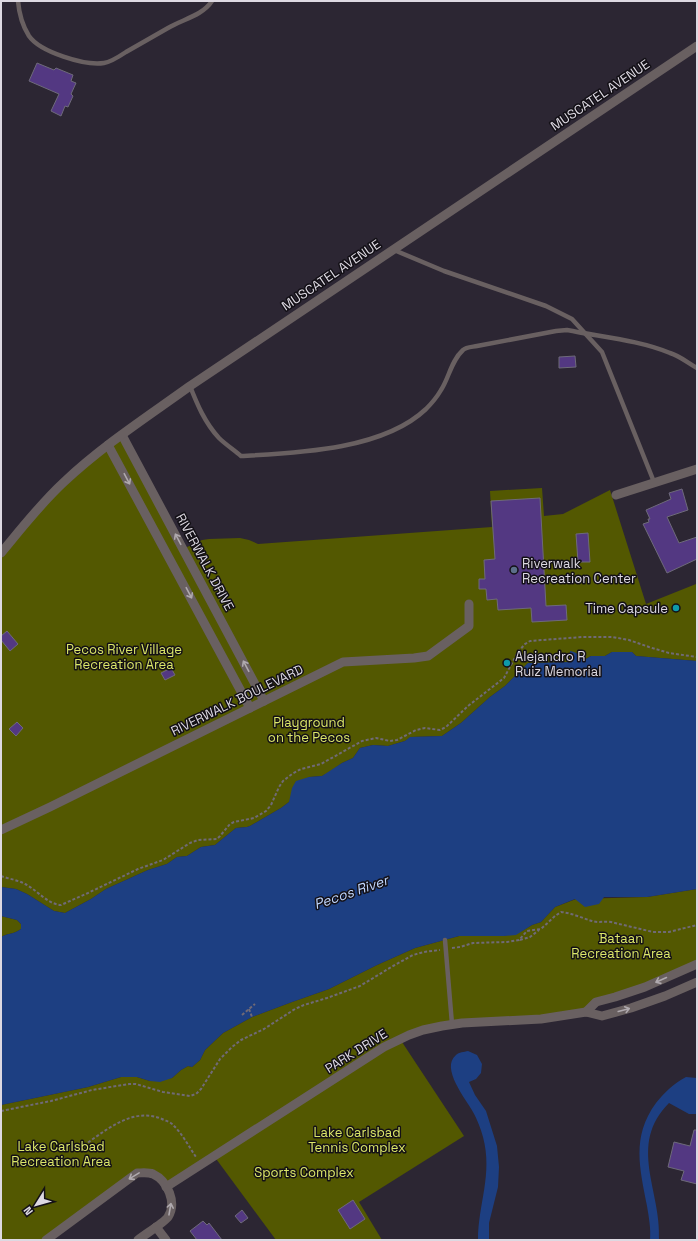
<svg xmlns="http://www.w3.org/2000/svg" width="698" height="1241" font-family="'Space Grotesk',sans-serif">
<rect width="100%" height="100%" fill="#2c2633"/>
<g fill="#535801">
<polygon points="122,435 183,549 202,540 209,539 240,538 249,540 258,544 492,527 490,491 542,488 544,516 563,514 610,490 646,604 696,584 697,661 636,656 632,652 612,652 605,656 591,656 584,660 576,653 572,659 572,662 528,663 505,686 490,697 461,723 442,736 411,737 405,741 388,746 373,745 360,748 353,758 342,763 331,771 322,776 309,777 289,802 281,808 250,826 247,827 236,828 215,845 201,847 187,856 177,857 167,864 148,870 106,889 91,899 65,913 54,911 27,894 16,889 1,887 1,553 27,521"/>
<polygon points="697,889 697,964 615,997 586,1012 462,1023 400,1039 464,1136 359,1202 382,1240 276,1240 214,1156 166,1187 144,1172 46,1240 1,1240 1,1105 88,1087 121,1077 137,1077 150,1081 172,1078 181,1070 188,1066 192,1067 200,1060 205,1050 223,1033 252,1017 292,1002 329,989 377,965 415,948 459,936 504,936 522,931 532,925 541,922 555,907 576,899 647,897"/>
<path d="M1,916l16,4 4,4v5c-6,5 -13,4 -20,8z"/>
</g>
<g fill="#1d3f82">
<path d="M570,651c10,2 8,6 14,9l7,-4h14l7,-4h20l4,4 61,5v228l-50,8h-43l-5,7 -14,3 -10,-8 -20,8 -14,15 -9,3 -16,10 -12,1h-45l-44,12 -38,17 -48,24 -37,13 -40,15 -29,16 -18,17 -5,10 -8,7 -4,-1 -7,4 -9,8 -12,4 -10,-1 -13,-4h-16l-33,10 -87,18v-168c7,-4 14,-3 20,-8v-5l-4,-4 -16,-4v-29l15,2 11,5 27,17 11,2 26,-14 15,-10 42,-19 19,-6 10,-7 10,-1 14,-9 14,-2 21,-17 11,-1 3,-1 31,-18 8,-6 3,-14 4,-7 13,-4 13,-1 20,-13 11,-5 7,-10 13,-3 15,1 17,-5 5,-4 32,-1 19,-13 29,-26 15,-11 23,-23 44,-1v-3h-2z"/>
<path d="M468,1051l9,4 5,9 -1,9 -5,6 -7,3 6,13 11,16 11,35 2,21 -1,20 -9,36v17h-11c0,-36 15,-65 5,-103 -2,-8 -6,-18 -10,-25 -7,-13 -33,-44 -17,-57 3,-3 8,-3 12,-4z"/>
<path d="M686,1077l11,1v36h-8l-20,-11c-42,42 -7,88 -10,137h-9c1,-11 -1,-22 -3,-34 -7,-37 -16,-69 9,-103 8,-10 18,-20 30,-26z"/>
</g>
<g fill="#533882" stroke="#6e6a7a">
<polygon points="37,63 54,70 56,68 73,75 71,81 76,83 71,94 73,96 68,107 65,106 61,116 51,111 59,94 29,81"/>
<polygon points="575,356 576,367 559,368 559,357"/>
<polygon points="682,489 688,510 667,517 679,543 697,537 697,559 667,573 643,524 649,522 648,519 650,519 646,510 671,499 669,493"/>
<polygon points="540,498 546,606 566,605 567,620 532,622 531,608 498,610 497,599 487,600 486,589 479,589 479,579 485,579 484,560 495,559 491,501"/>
<polygon points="588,533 590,562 578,562 576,534"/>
<polygon points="7,631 18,644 10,651 1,640 1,636"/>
<polygon points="171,668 175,675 165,680 161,673"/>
<polygon points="17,722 23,728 16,736 9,729"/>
<polygon points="694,1130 697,1130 697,1184 681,1180 684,1171 668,1167 674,1142 690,1146"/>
<polygon points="353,1200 365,1219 350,1229 338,1210"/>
<polygon points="242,1210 248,1218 241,1223 235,1216"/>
<polygon points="203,1221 207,1225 209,1223 222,1240 197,1240 190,1231"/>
</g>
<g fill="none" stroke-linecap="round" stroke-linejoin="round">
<g stroke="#706a76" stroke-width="2" stroke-dasharray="3 2" stroke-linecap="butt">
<path d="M1,876c8,3 17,4 24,8 12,6 22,20 36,21l27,-12 50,-24 25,-9 27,-17 8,-3 19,-1 3,-3 10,-12 4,-2 20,-4 12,-7 5,-6 8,-18 4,-6 9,-7 9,-5 20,-5 41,-23 14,-3 14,3 7,-1 19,-10 9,-2 15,2 6,-3 22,-21 36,-28 14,-26 7,-8 5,-3 52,-4h30l17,3 20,7 20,6 28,4"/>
<polyline points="520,940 530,937 539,930"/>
<path d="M452,948l8,-1 13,-4 34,-1 12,-2 8,-9 14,-2 14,-13 6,-4c11,1 21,6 31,9 6,2 12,0 19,1l42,10h16l28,-7"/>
<polyline points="249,1009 252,1017"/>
<polyline points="242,1015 255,1004"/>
<polyline points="1,1111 51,1101 92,1090 129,1084 136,1084 163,1092 190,1096 196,1094 201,1089 220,1059 232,1047 241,1040 264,1029 295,1009 304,1005 327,998 360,986 393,966 413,955 424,952 440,950"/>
<path d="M80,1148c24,-16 52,-42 82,-29 4,2 9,3 11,6 9,8 16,22 23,32"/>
</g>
<g stroke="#696061" stroke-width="4.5">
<path d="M18,1c1,12 4,24 11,35 11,16 56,30 75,27 7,-1 16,-7 22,-11 14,-8 28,-16 42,-24 15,-9 34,-12 44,-27"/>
<polyline points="394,250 444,271 546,306 572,319 602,352 654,482"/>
<path d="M190,386c7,18 15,37 29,52 6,6 15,12 22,18 56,-3 142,-6 185,-47 5,-5 11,-12 15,-19 8,-12 10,-29 22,-40 3,-3 9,-3 14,-4l79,-15 11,-1c34,7 72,10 103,23 10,3 18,10 27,15"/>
<polyline points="445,940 452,1024"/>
</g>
<g stroke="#696061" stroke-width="9">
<polyline points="122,435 264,701"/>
<polyline points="108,445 250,708"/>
<polyline points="616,495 697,469"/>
<path d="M1,553c20,-24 40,-50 63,-71 38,-36 83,-65 126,-96l507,-340"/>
<polyline points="1,830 50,807 343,662 414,658 428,656 469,626 469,604"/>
<polyline points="586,1012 596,1002 615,997 645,987 697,964"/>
<polyline points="166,1187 384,1047 409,1035 423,1030 442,1026 462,1023 541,1019 586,1012 602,1016 631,1008 665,996 697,982"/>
<polyline points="156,1227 166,1240"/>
<path d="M46,1240l91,-67c5,0 11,-1 16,1 15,7 24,29 15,43 -3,5 -24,18 -30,23"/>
</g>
</g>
<defs><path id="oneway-shaft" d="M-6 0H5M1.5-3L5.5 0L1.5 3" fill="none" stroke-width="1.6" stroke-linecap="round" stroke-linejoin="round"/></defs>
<g stroke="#afa9ae">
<use href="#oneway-shaft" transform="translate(127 479) rotate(62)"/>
<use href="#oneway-shaft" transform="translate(178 539) rotate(-118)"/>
<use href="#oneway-shaft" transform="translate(189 593) rotate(62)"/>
<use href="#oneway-shaft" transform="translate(246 666) rotate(-118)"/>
<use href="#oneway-shaft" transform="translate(661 980) rotate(156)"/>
<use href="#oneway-shaft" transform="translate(624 1010) rotate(-15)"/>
<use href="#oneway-shaft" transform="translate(134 1176) rotate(149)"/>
<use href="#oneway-shaft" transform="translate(170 1209) rotate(-80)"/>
</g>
<circle fill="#5c6f8a" stroke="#131016" stroke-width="1.5" cx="514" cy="570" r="4"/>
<g fill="#0f9aa8" stroke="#131016" stroke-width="1.5">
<circle cx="676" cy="608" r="4"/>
<circle cx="507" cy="663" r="4"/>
</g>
<g text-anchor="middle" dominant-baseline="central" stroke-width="3" stroke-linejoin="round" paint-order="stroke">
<g font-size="13" fill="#ddd9e2" stroke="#131016">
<text transform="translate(600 95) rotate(-34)">MUSCATEL AVENUE</text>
<text transform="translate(331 275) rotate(-34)">MUSCATEL AVENUE</text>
<text transform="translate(205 562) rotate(62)">RIVERWALK DRIVE</text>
<text transform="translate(237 700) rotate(-26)">RIVERWALK BOULEVARD</text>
<text transform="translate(356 1051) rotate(-32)">PARK DRIVE</text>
</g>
<g font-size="13" fill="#ddd9e2" stroke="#131016" text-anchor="start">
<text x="522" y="563">Riverwalk<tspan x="522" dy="15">Recreation Center</tspan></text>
<text x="668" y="608" text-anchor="end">Time Capsule</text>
<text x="515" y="656">Alejandro R<tspan x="515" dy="15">Ruiz Memorial</tspan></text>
</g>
<g font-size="13" fill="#dce769" stroke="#131016">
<text x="124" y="649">Pecos River Village<tspan x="124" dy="15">Recreation Area</tspan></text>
<text x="309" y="722">Playground<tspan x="309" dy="15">on the Pecos</tspan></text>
<text x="621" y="938">Bataan<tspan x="621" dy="15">Recreation Area</tspan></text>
<text x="357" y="1132">Lake Carlsbad<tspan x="357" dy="15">Tennis Complex</tspan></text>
<text x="61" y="1146">Lake Carlsbad<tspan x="61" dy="15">Recreation Area</tspan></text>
<text x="304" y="1172">Sports Complex</text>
</g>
<g font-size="14" font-style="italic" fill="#bfd5fd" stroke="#131016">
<text transform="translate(351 892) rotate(-19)">Pecos River</text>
</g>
</g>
<rect width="698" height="1241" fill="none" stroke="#ddd9e2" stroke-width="4"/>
<g transform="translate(36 1205) rotate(233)" stroke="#131016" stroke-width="3" paint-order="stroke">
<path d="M0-3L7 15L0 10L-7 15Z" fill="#ddd9e2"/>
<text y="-6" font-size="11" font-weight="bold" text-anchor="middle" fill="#ddd9e2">N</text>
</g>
</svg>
